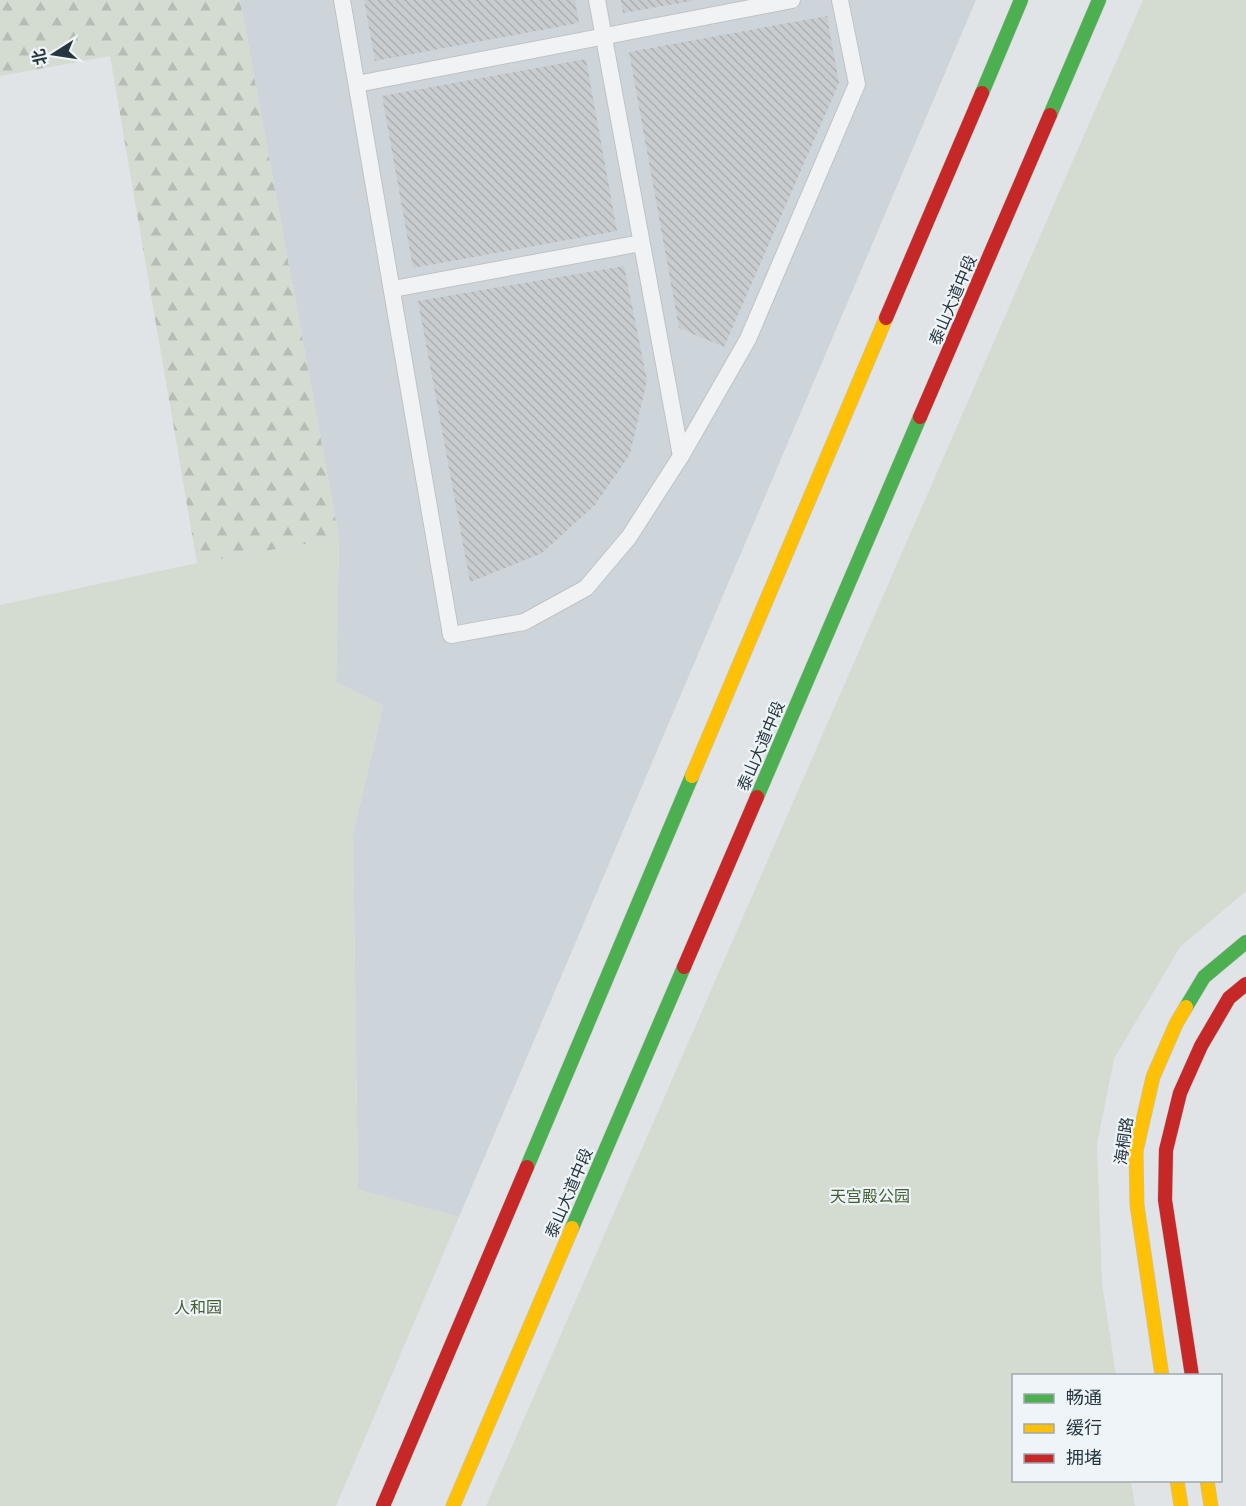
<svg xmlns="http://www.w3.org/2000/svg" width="1246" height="1506" font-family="Cabin,'Noto Sans SC',sans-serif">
<defs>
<pattern id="forest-firs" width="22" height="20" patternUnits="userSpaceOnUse" patternTransform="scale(1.5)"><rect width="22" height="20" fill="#d4dbd1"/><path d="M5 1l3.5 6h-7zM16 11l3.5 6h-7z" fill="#b6bdb5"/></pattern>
<pattern id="building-back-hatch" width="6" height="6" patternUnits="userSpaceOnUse" patternTransform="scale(1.5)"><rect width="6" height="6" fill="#c9cccf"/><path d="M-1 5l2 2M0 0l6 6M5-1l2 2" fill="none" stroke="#acb0b3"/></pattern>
</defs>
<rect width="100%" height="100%" fill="#e1e4e7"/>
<polygon fill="#ced5da" points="240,0 976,0 459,1217 358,1190 353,834 383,706 336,682 339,538"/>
<g fill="#d4dbd1">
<polygon points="1143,0 1246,0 1246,891 1180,947 1114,1059 1097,1144 1102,1283 1116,1375 1014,1376 1014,1480 1131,1481 1135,1506 486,1506"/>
<polygon points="339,538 336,682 383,705 353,834 358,1190 459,1217 336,1506 0,1506 0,605 197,563"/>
</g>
<polygon fill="url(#forest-firs)" points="0,0 240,0 339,538 197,563 110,56 0,76"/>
<g fill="url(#building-back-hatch)">
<polygon points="364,0 575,0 579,23 375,61"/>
<polygon points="621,0 692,0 692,1 623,13"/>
<polygon points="827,16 839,83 724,347 679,328 629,52"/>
<polygon points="586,59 617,231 413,268 382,96"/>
<polygon points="624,266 647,380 630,454 595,505 542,553 470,582 418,301"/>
</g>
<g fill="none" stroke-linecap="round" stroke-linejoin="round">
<defs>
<g id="lane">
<polyline points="342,0 451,635 524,622 586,588 629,537 681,456 748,339 857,84 840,0"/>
<polyline points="597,0 681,456"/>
<polyline points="357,84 792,0"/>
<polyline points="393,289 641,243"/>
</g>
<g id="fast">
<polyline points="982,93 1021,0"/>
<polyline points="1050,115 1099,0"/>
<polyline points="757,797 920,417"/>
<polyline points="1186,1007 1204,977 1246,942"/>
<polyline points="527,1167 692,776"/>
<polyline points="572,1228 684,967"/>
</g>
<g id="slow">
<polyline points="692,776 886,318"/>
<polyline points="1162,1376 1137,1205 1136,1151 1153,1077 1176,1024 1186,1007"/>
<polyline points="1177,1480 1181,1506"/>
<polyline points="1207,1480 1211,1506"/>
<polyline points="453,1506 572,1228"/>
</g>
<g id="jam">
<polyline points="886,318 982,93"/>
<polyline points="920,417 1050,115"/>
<polyline points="684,967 757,797"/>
<polyline points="1192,1376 1165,1200 1166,1150 1180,1093 1201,1046 1229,998 1246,984"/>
<polyline points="383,1506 527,1167"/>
</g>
</defs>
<use href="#lane" stroke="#bfc2c5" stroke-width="18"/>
<use href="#fast" stroke="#bfc2c5" stroke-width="15"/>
<use href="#slow" stroke="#bfc2c5" stroke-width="15"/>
<use href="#jam" stroke="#bfc2c5" stroke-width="15"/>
<use href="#lane" stroke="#f1f2f3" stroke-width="16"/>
<use href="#fast" stroke="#4caf50" stroke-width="14"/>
<use href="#slow" stroke="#ffc107" stroke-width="14"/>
<use href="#jam" stroke="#c62828" stroke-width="14"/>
</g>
<g text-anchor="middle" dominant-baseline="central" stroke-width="4.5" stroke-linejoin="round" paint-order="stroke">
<g font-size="16" fill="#263641" stroke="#eef4f7">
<text transform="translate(953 300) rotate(-67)">泰山大道中段</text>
<text transform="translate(761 746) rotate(-67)">泰山大道中段</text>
<text transform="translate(1124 1141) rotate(-82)">海桐路</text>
<text transform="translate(569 1193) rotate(-67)">泰山大道中段</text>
</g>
<g font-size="16" fill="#455e33" stroke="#eef4f7">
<text x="870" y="1196">天宫殿公园</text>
<text x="198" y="1307">人和园</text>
</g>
</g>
<rect x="1012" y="1374" width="210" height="108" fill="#eef4f7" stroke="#9ea8ae" stroke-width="1.5"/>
<rect x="1024" y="1394" width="30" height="9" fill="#4caf50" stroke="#9ea8ae" stroke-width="1.5"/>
<text x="1066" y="1404" font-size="18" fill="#263641">畅通</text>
<rect x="1024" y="1424" width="30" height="9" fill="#ffc107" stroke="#9ea8ae" stroke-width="1.5"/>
<text x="1066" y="1434" font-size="18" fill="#263641">缓行</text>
<rect x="1024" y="1454" width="30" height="9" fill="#c62828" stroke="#9ea8ae" stroke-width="1.5"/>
<text x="1066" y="1464" font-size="18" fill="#263641">拥堵</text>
<g transform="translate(54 54) rotate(258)" stroke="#eef4f7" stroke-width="4.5" paint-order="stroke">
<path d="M0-4.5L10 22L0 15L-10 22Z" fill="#263641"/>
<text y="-9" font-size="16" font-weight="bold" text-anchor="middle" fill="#263641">北</text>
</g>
</svg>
